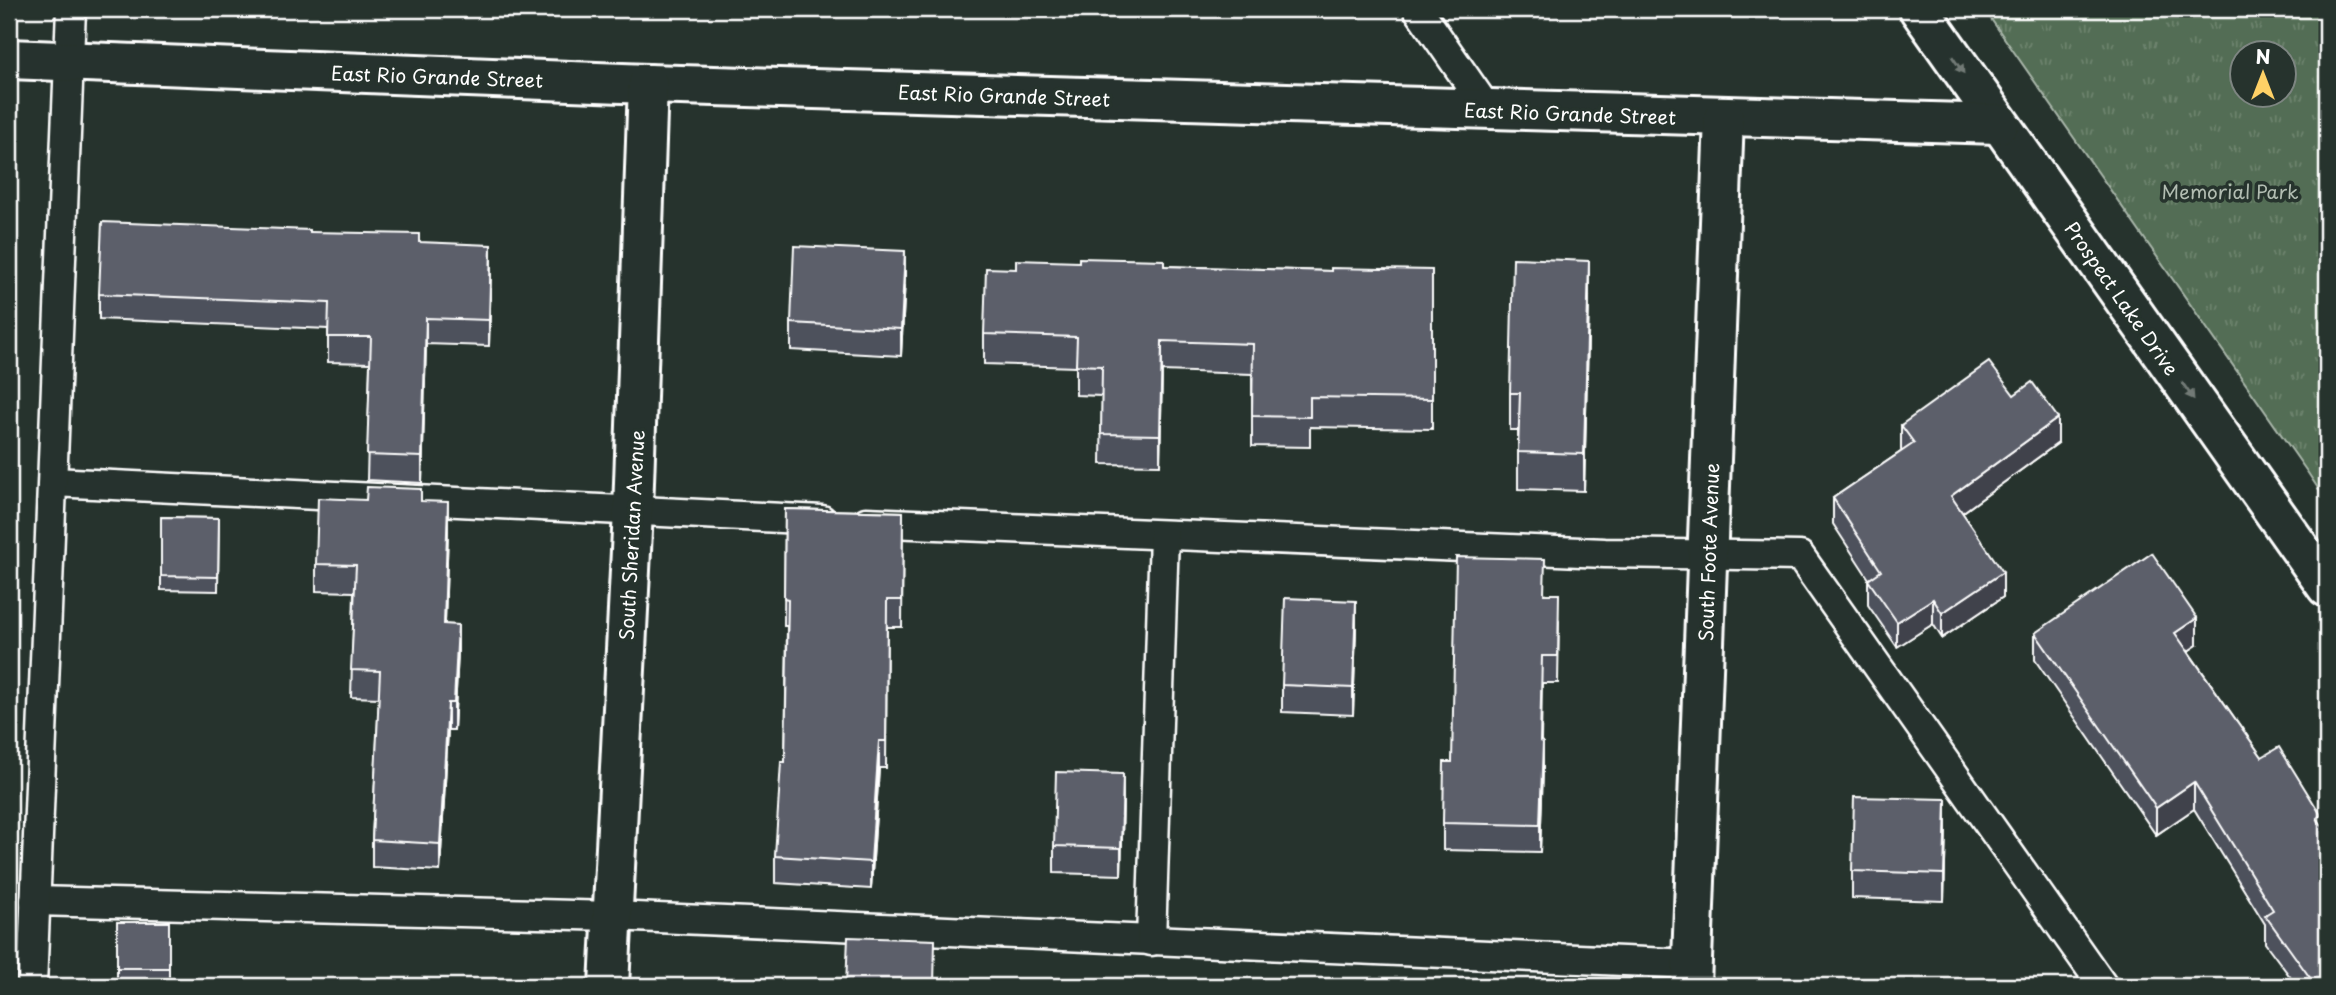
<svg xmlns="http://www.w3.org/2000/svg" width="2336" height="995" font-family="'Playpen Sans',sans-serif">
<defs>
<pattern id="park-tufts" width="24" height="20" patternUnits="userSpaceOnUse" patternTransform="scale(1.75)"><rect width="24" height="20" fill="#536d54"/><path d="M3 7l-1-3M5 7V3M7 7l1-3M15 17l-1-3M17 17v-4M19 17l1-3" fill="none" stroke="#6d836e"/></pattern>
</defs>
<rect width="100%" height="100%" fill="#26332d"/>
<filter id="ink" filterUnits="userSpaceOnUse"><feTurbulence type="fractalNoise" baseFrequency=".0143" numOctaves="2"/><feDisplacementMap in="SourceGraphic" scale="14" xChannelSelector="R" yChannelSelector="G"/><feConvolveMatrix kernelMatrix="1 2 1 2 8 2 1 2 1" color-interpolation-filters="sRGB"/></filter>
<g filter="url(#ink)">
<path fill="url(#park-tufts)" stroke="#a9b6aa" stroke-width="2" fill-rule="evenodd" d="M1984,9h343v493l-19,-29zM2242,52h42v42h-42z"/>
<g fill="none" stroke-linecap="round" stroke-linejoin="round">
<defs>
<g id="service">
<polyline points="1418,9 1488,110"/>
<polyline points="53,482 822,520"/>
<polyline points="866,522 1605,553 1800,556 2103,986"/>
<polyline points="35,901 612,916 1692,964"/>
<polyline points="1151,941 1164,535"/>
<polyline points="32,986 71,9"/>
</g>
<g id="minor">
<polyline points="1919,9 2327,587"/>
<polyline points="9,59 648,84 1999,124"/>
<polyline points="609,986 633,511 648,84"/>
<polyline points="1691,986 1724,117"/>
</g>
</defs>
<use href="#service" stroke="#fff" stroke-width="33"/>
<use href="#minor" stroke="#fff" stroke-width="44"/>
<use href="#service" stroke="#26332d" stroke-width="28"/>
<use href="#minor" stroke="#26332d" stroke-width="38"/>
</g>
<g fill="#4e515c" stroke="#fff" stroke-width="2">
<polygon points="310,232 419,242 491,270 489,346 426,344 422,483 367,480 370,363 328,362 328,329 99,319 99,294"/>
<polygon points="1164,266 1331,271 1432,270 1432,429 1310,427 1310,447 1252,446 1252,374 1162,371 1160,465 1101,464 1102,396 1076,395 1076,367 984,364 984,334"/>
<polygon points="905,278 901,356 791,350 791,323"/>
<polygon points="1589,298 1584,491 1518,489 1518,430 1510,430 1510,393"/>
<polygon points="2014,395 2058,443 1962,513 2003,597 1942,638 1933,624 1897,647 1868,605 1868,580 1869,579 1833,524 1833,498 1902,451 1901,450 1901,425"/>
<polygon points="421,501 448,529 445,624 458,652 454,730 448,730 440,871 372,867 372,840 379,698 351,697 354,592 316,591 316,564"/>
<polygon points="785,509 903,512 902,627 887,627 886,768 879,768 871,889 775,883 775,856 785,762 787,626 784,626"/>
<polygon points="161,517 219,518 218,591 161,590"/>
<polygon points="1545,594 1559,621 1558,683 1542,683 1541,741 1543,769 1540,852 1443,850 1443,823 1452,762"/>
<polygon points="1356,628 1353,715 1282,712 1282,685"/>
<polygon points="2035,633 2197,645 2188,651 2262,757 2321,824 2327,986 2297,986 2265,943 2265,924 2194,809 2156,835 2035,660"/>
<polygon points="1123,801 1121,875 1054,873 1054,846"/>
<polygon points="1946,826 1944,901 1852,898 1852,871"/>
<rect x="117" y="922" width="52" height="61"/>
</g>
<g fill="#40424b" stroke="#fff" stroke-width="2">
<polygon points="491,245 491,270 489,346 489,320"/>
<polygon points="905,251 905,278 901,356 901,329"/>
<polygon points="1589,261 1589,298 1584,491 1584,454"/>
<polygon points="426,318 426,344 422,483 422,457"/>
<polygon points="1162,341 1162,371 1160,465 1160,435"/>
<polygon points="2058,418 2058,443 1951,521 1951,496"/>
<polygon points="448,502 448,529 444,651 444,624"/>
<polygon points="2003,572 2003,597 1942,638 1942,613"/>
<polygon points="1933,599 1933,624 1897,647 1897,622"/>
<polygon points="1356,601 1356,628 1353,715 1353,688"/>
<polygon points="2197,618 2197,645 2175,660 2175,633"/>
<polygon points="458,625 458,652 454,730 454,703"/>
<polygon points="448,703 448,730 440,871 440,844"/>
<polygon points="879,741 879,768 871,889 871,862"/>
<polygon points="1543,742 1543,769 1540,852 1540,825"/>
<polygon points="1123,774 1123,801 1121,875 1121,848"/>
<polygon points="2194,782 2194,809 2156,835 2156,808"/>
<polygon points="1946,799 1946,826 1944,901 1944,874"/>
</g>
<g fill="#5b5e6b" stroke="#fff" stroke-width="2">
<polygon points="102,222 310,230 310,232 419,234 419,242 491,245 489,320 426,318 422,457 367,455 371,337 328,337 329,303 99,294"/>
<polygon points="794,246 905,251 901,329 791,323"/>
<polygon points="1079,258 1164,260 1164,266 1331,271 1331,268 1432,270 1432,399 1310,397 1310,417 1252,416 1253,344 1162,341 1160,435 1101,434 1102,366 1076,365 1077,337 984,334 986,268 1016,269 1016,260 1079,262"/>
<polygon points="1513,258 1589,261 1584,454 1518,452 1520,393 1510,393"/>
<polygon points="1989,362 2014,395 2032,382 2058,418 1951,496 2003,572 1942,613 1933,599 1897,622 1868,580 1881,571 1833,498 1914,443 1901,425"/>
<polygon points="367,487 421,489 421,501 448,502 444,624 458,625 454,703 448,703 440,844 372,840 380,671 351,670 356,565 316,564 318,498 366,500"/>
<polygon points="785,509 903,512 902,600 887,600 886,741 879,741 871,862 775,856 781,762 785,762 788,599 784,598"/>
<polygon points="161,517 219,518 218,577 161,576"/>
<polygon points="2152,553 2197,618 2175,633 2262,757 2279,747 2321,815 2317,818 2327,833 2327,986 2316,986 2265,915 2273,910 2194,782 2156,808 2035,633"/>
<polygon points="1456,557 1545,559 1544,594 1559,594 1558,656 1542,656 1540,741 1543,742 1540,825 1443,823 1444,762 1452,762"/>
<polygon points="1285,598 1356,601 1353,688 1282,685"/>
<polygon points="1056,772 1123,774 1121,848 1054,846"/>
<polygon points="1854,797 1946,799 1944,874 1852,871"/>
<rect x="117" y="922" width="52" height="46"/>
<polygon points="848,937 935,940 934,986 846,986"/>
</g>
<defs><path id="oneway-solid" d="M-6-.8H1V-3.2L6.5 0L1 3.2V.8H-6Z" transform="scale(1.75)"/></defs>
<g fill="#727a76">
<use href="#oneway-solid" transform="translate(1958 65) rotate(55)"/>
<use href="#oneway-solid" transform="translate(2188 391) rotate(55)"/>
</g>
</g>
<g text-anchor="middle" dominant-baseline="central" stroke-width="7" stroke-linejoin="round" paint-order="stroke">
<g font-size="19" fill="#fff" stroke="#26332d">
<text transform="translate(437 76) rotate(2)">East Rio Grande Street</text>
<text transform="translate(1004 95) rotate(2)">East Rio Grande Street</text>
<text transform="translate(1570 113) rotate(2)">East Rio Grande Street</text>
<text transform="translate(2122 298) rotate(55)">Prospect Lake Drive</text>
<text transform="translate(631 535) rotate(-87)">South Sheridan Avenue</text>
<text transform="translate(1708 552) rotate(-88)">South Foote Avenue</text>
</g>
<g font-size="19" fill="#b2bdb2" stroke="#26332d">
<text x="2230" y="191">Memorial Park</text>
</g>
</g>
<rect width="2336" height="995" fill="none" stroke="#26332d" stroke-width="35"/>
<rect x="18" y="18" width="2301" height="960" fill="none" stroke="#fff" stroke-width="2.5" filter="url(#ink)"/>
<g transform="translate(2263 74)"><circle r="33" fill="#26332d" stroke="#7d8581" stroke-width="2"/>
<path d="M0-5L12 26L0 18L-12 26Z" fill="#ffd166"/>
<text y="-10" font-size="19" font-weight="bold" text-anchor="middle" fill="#ffffff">N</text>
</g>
</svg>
